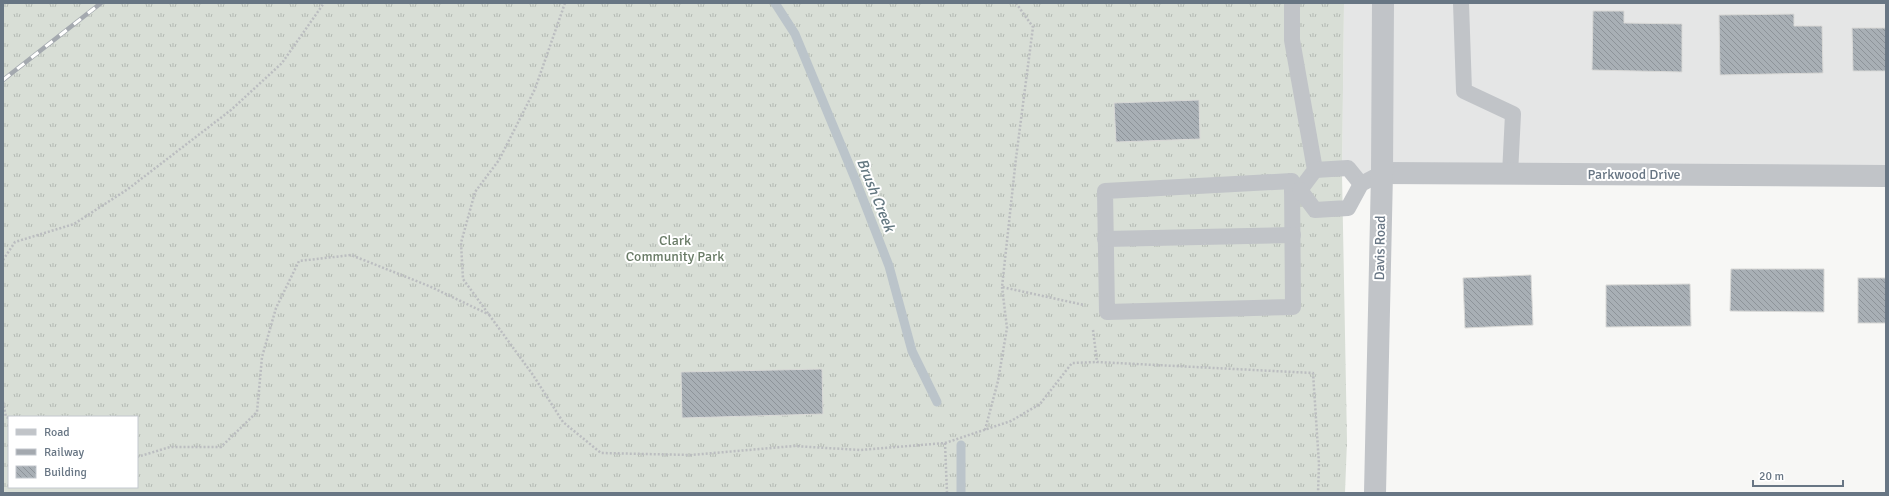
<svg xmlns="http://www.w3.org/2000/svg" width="1889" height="496" font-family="Signika,sans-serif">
<defs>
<pattern id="grass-tufts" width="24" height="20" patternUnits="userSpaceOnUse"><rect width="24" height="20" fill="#d8ded6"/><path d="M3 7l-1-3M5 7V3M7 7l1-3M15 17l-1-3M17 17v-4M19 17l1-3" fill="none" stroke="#b3b9b3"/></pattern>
<pattern id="building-back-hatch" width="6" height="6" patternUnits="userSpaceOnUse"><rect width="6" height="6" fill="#a8afb5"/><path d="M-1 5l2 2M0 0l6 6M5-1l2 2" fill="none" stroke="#8d9399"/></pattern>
</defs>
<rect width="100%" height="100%" fill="#f7f7f5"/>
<polygon fill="#e5e6e6" points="1344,3 1886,3 1886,172 1342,174"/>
<path fill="url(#grass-tufts)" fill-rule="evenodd" d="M3,3h1341l-2,171 5,267 -2,52h-1342zM9,417h128v70h-128z"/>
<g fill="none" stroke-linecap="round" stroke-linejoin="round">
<g stroke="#bbc4ca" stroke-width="9">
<polyline points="775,3 795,34 856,181 889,266 912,351 937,402"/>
<polyline points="961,445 961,493"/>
</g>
</g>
<g fill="url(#building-back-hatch)" stroke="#d9d9d7">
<polygon points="1593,11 1624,11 1624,23 1682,24 1682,72 1592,70"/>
<polygon points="1794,14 1794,26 1822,26 1823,73 1720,75 1719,15"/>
<polygon points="1852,28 1886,28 1886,71 1853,71"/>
<polygon points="1199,100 1200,139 1116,142 1114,103"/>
<polygon points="1731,269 1824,269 1824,312 1730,311"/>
<polygon points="1531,275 1533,325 1465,328 1463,278"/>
<rect x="1858" y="278" width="28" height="45"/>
<polygon points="1690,284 1691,326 1606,327 1606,285"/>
<polygon points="822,369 823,414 682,418 681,372"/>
</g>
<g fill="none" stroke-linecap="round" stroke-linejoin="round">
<g stroke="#bbbdc0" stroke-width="2.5" stroke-dasharray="2 2" stroke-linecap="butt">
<polyline points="565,3 535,89 499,160 475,192 461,243 463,279 533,375 563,422 601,453 691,455 794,446 860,450 945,443 947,493"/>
<polyline points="1016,3 1033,27 1016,158 1002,287 1084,305"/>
<polyline points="3,260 15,242 74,224 128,189 231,110 282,63 324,3"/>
<polyline points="1093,330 1097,362 1313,373 1319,464 1318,493"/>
<polyline points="3,402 6,417 9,418"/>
<polyline points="985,430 998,381 1007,328 1002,287"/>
<polyline points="945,443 1011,421 1040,404 1072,363 1097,362"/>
<polyline points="137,457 170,447 221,447 257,412 262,357 276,308 299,261 351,255 429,286 490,315"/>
</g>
<g stroke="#c1c4c8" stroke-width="16">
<polyline points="1292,3 1292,40 1315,170 1300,190 1292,191"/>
<polyline points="1461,3 1464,91 1513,114 1510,174"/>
<polyline points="1315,170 1348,168 1361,184"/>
<polygon points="1292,181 1293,307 1107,312 1105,191"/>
<polyline points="1300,190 1315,210 1348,208 1361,184 1382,173"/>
<polyline points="1105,239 1293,235"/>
</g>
<g stroke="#c1c4c8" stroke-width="22">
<polyline points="1382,173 1886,176"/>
<polyline points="1375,493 1382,173 1383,3"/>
</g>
<defs>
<polyline id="rail" points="3,80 101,3"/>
</defs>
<use href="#rail" stroke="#a4a9af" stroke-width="4.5"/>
<use href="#rail" stroke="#fff" stroke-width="3" stroke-dasharray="9" stroke-linecap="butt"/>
</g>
<g text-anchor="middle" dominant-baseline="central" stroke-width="4" stroke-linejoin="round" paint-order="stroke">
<g font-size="14" fill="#687684" stroke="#fff">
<text x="1634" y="174">Parkwood Drive</text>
<text transform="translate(1380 248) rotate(-89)">Davis Road</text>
</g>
<g font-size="14" fill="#697b66" stroke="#fff">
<text x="675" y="240">Clark<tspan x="675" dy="16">Community Park</tspan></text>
</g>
<g font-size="15" font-style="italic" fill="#637780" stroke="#fff">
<text transform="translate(876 195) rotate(68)">Brush Creek</text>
</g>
</g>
<rect width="1889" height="496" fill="none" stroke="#687684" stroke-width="8"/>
<rect x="8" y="416" width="130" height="72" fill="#ffffff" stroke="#c3c8ce"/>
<rect x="16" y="429" width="20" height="6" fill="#c1c4c8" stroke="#c3c8ce"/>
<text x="44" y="436" font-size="12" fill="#687684">Road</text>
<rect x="16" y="449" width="20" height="6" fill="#a4a9af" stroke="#c3c8ce"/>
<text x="44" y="456" font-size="12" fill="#687684">Railway</text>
<rect x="16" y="466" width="20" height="12" fill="url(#building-back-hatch)" stroke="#c3c8ce"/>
<text x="44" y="476" font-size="12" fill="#687684">Building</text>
<path d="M1753 480v6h90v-6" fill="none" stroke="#687684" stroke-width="2"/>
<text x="1759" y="480" font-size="12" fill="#687684" stroke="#ffffff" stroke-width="3" paint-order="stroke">20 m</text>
</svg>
